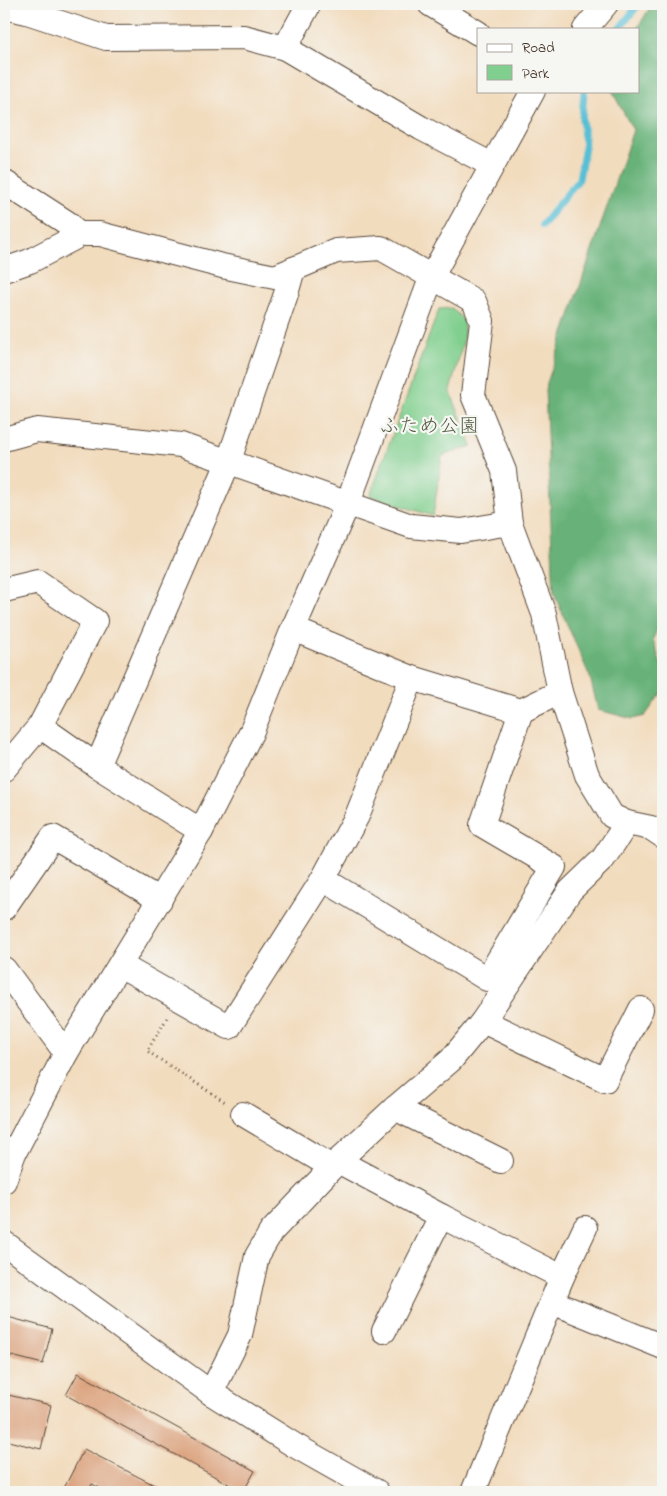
<svg xmlns="http://www.w3.org/2000/svg" width="667" height="1496" font-family="'Indie Flower','Klee One',sans-serif">
<rect width="100%" height="100%" fill="#f6f6f2"/>
<filter id="ink" filterUnits="userSpaceOnUse"><feTurbulence type="fractalNoise" baseFrequency=".02" numOctaves="2"/><feDisplacementMap in="SourceGraphic" scale="10" xChannelSelector="R" yChannelSelector="G"/><feConvolveMatrix kernelMatrix="1 2 1 2 8 2 1 2 1" color-interpolation-filters="sRGB"/></filter>
<filter id="wash" filterUnits="userSpaceOnUse"><feTurbulence type="fractalNoise" baseFrequency=".0096" numOctaves="4" result="noise"/><feDisplacementMap in="SourceGraphic" scale="20" xChannelSelector="R" yChannelSelector="G"/><feGaussianBlur stdDeviation="1.12" result="paint"/><feColorMatrix in="noise" values="0 0 0 0 0 0 0 0 0 0 0 0 0 0 0 0 0 1.4 0 .05"/><feComposite in="paint" operator="in"/></filter>
<g filter="url(#wash)">
<rect width="100%" height="100%" fill="#f2dcbe"/>
<polygon fill="#80cf8e" stroke="#5e7c56" points="452,308 464,321 464,339 450,391 472,446 442,456 433,516 370,496 439,309"/>
<polygon fill="#68b279" stroke="#526e4c" points="652,4 663,4 663,616 653,639 663,671 663,691 645,716 633,719 598,710 590,677 554,594 545,389 633,130 612,91 638,91 638,29 637,29"/>
<g fill="none" stroke-linecap="round" stroke-linejoin="round">
<g stroke="#58bfd5" stroke-width="7">
<polyline points="619,29 639,4"/>
<polyline points="542,225 579,179 585,147 582,119 584,91"/>
</g>
</g>
<g id="blocks">
<g fill="#dba27d">
<polygon points="4,1316 52,1329 43,1364 4,1354"/>
<polygon points="78,1373 255,1471 243,1492 66,1395"/>
<polygon points="4,1394 51,1405 41,1449 4,1440"/>
<polygon points="84,1449 168,1492 108,1492 92,1484 88,1492 62,1492"/>
</g>
</g>
</g>
<g filter="url(#ink)">
<use href="#blocks" fill-opacity="0" stroke="#564536" stroke-width="1"/>
<g fill="none" stroke-linecap="round" stroke-linejoin="round">
<defs>
<g id="minor">
<polyline points="430,4 478,33"/>
<polyline points="4,7 27,12 106,38 244,37 285,48 421,128 492,165"/>
<polyline points="585,29 606,4"/>
<polyline points="285,48 309,4"/>
<polyline points="4,182 69,224 77,234"/>
<polyline points="4,270 30,261 74,238 77,234 100,234 222,266 275,277 336,251 381,248 474,301 482,321 473,395 504,471 510,523 544,614 560,692 587,775 612,816 627,823 651,828 663,836"/>
<polyline points="4,439 37,430 181,445 411,526 461,531 510,523"/>
<polyline points="4,590 38,582 95,621 40,726 4,769"/>
<polyline points="293,629 412,678 521,711 560,692"/>
<polyline points="40,726 97,766 201,831"/>
<polyline points="97,766 228,463 286,294 293,269"/>
<polyline points="323,879 487,979 554,867 482,825 521,711"/>
<polyline points="4,908 53,837 160,900"/>
<polyline points="120,965 229,1027 323,879 357,816 412,678"/>
<polyline points="4,969 66,1053"/>
<polyline points="483,1021 605,1080 641,1009"/>
<polyline points="395,1108 501,1161"/>
<polyline points="243,1114 332,1167"/>
<polyline points="338,1161 441,1216 562,1277 473,1492"/>
<polyline points="4,1181 14,1153 66,1053 201,831 251,733 293,629 348,503 432,276 533,91"/>
<polyline points="4,1243 211,1393 294,1445 377,1492"/>
<polyline points="562,1277 585,1228"/>
<polyline points="552,1302 663,1347"/>
<polyline points="384,1331 441,1216"/>
<polyline points="211,1393 240,1335 257,1256 271,1232 338,1161 395,1108 451,1060 483,1021 570,891 603,859 627,823"/>
</g>
</defs>
<use href="#minor" stroke="#564536" stroke-width="26"/>
<polyline stroke="#564536" stroke-width="3" stroke-dasharray="1 4" stroke-linecap="butt" points="167,1018 147,1051 225,1102"/>
<use href="#minor" stroke="#fff" stroke-width="24"/>
</g>
</g>
<g text-anchor="middle" dominant-baseline="central" stroke-width="4.5" stroke-linejoin="round" paint-order="stroke">
<g font-size="20" fill="#505c40" stroke="#f6f6f2">
<text x="429" y="427">ふため公園</text>
</g>
</g>
<rect width="667" height="1496" fill="none" stroke="#f6f6f2" stroke-width="20"/>
<rect x="477" y="28" width="162" height="65" fill="#f6f6f2" stroke="#aba49d"/>
<rect x="487" y="44" width="25" height="8" fill="#ffffff" stroke="#aba49d"/>
<text x="522" y="52" font-size="15" fill="#3b2a1e">Road</text>
<rect x="487" y="65" width="25" height="15" fill="#80cf8e" stroke="#aba49d"/>
<text x="522" y="78" font-size="15" fill="#3b2a1e">Park</text>
</svg>
